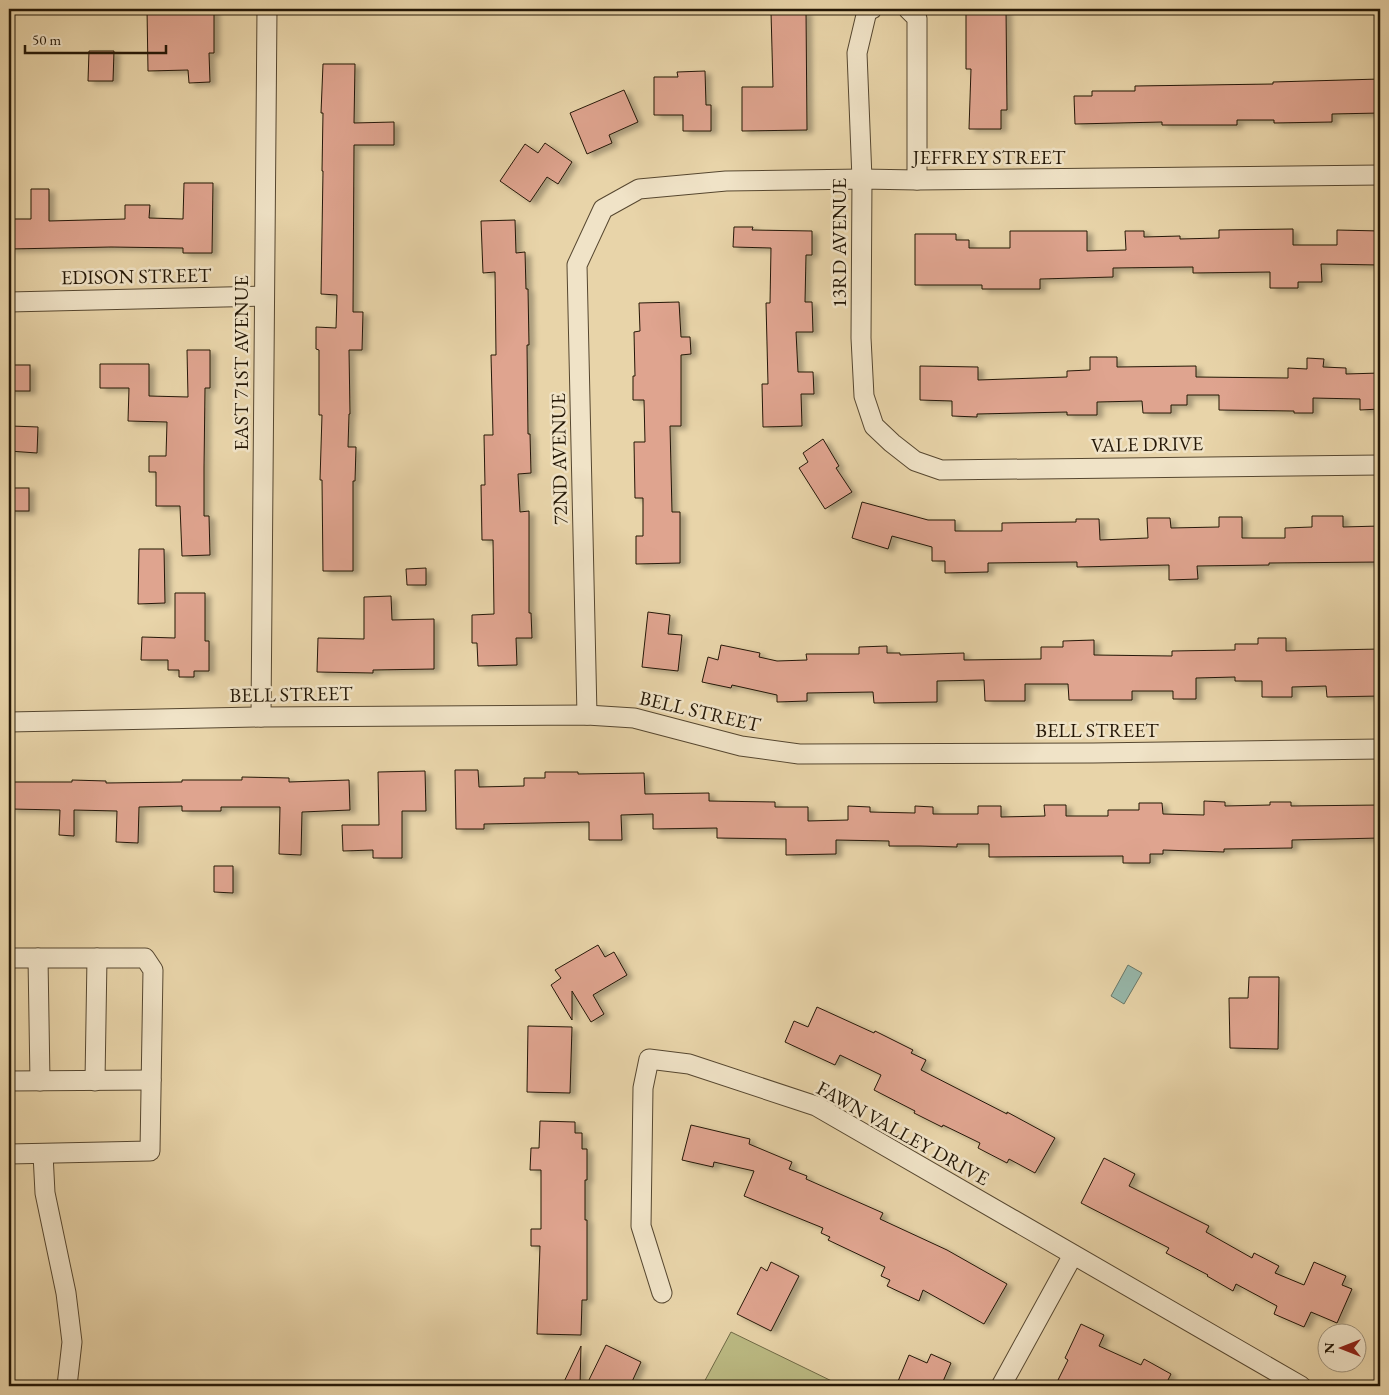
<svg xmlns="http://www.w3.org/2000/svg" width="1389" height="1395" font-family="'EB Garamond',serif">
<defs>
<filter id="shadow"><feDropShadow dx="5.5" dy="3" stdDeviation="2.5" flood-color="#0004"/></filter>
</defs>
<rect width="100%" height="100%" fill="#e8d4a9"/>
<filter id="stains"><feTurbulence type="fractalNoise" baseFrequency=".004" numOctaves="4"/><feColorMatrix values="0 0 0 0 .2 0 0 0 0 .09 0 0 0 0 .02 0 0 0 .5 -.17"/></filter>
<radialGradient id="worn" r=".72"><stop offset=".6" stop-color="#630" stop-opacity="0"/><stop offset="1" stop-color="#630" stop-opacity=".3"/></radialGradient>
<polygon fill="#bcbb84" stroke="#706a46" points="731,1332 842,1386 702,1386"/>
<polygon fill="#97b8ab" stroke="#697869" points="1128,965 1142,973 1124,1004 1111,996"/>
<g fill="#dfa48f" stroke="#251807" filter="url(#shadow)">
<polygon points="147,9 214,9 214,53 209,53 210,82 189,83 188,70 148,71"/>
<polygon points="966,9 1006,9 1007,110 1001,110 1001,129 969,129 971,69 966,69"/>
<polygon points="806,11 807,130 742,131 742,87 773,87 771,12"/>
<polygon points="89,51 114,51 113,81 88,81"/>
<polygon points="323,64 355,64 354,123 394,122 394,145 354,145 353,312 363,312 362,350 349,350 350,414 349,414 348,447 356,447 355,481 353,481 353,571 323,571 322,480 320,480 322,415 319,415 319,350 316,349 316,327 336,328 337,295 321,294 323,171 322,171 323,113 321,113"/>
<polygon points="705,71 706,105 711,105 711,131 683,131 683,115 654,115 654,77 678,77 677,72"/>
<polygon points="1380,79 1380,113 1332,114 1332,122 1274,123 1274,120 1237,120 1237,125 1162,125 1162,122 1075,124 1074,96 1092,96 1092,91 1135,91 1135,86 1273,84 1273,82"/>
<polygon points="624,90 638,122 609,135 612,143 587,154 570,113"/>
<polygon points="545,143 572,162 558,184 547,177 530,202 500,181 525,144 538,153"/>
<polygon points="184,183 213,183 212,253 183,253 183,248 111,247 9,249 9,219 31,219 31,189 49,189 49,221 125,219 125,205 150,205 149,218 183,219"/>
<polygon points="515,220 516,253 525,252 526,289 528,289 529,345 527,345 528,434 530,434 531,473 518,474 520,512 529,511 529,613 531,613 532,638 516,638 517,665 478,666 477,643 472,643 472,615 494,614 493,540 482,540 481,485 485,485 484,435 493,435 491,355 496,355 495,272 483,273 481,221"/>
<polygon points="734,227 753,227 752,230 812,231 812,255 806,255 805,302 812,302 813,332 796,332 798,372 813,372 814,394 801,394 802,426 763,427 762,384 768,384 766,303 770,303 771,248 733,247"/>
<polygon points="1293,229 1293,245 1337,245 1337,230 1380,231 1380,265 1321,264 1322,282 1298,282 1298,288 1270,288 1270,272 1193,273 1193,267 1113,268 1113,277 1040,279 1040,289 982,289 982,285 915,285 915,234 956,234 956,240 969,240 969,248 1010,248 1010,231 1087,231 1087,251 1126,250 1125,231 1144,231 1144,237 1180,236 1180,239 1219,238 1219,230"/>
<polygon points="679,302 681,337 690,337 691,354 681,355 681,426 670,426 672,512 680,512 680,563 636,564 636,536 643,536 643,498 635,498 634,442 645,442 644,400 633,400 633,376 635,376 634,332 640,331 639,303"/>
<polygon points="187,350 210,350 210,388 205,388 204,468 204,516 209,516 210,555 182,556 180,506 156,506 156,472 149,472 149,456 166,456 167,422 128,421 129,388 100,388 100,364 149,364 149,396 188,397"/>
<polygon points="1090,357 1117,357 1117,367 1196,366 1196,377 1288,378 1288,368 1307,369 1307,358 1324,359 1323,367 1346,368 1346,374 1380,373 1380,409 1360,410 1360,399 1313,398 1313,413 1294,413 1294,411 1219,410 1219,395 1187,395 1187,405 1171,405 1171,413 1143,413 1142,401 1097,402 1097,415 1067,415 1067,412 977,414 977,417 952,416 952,401 920,400 920,366 978,367 978,380 1067,377 1067,371 1090,370"/>
<rect x="9" y="365" width="21" height="26"/>
<polygon points="11,426 38,427 37,453 9,451"/>
<polygon points="823,439 839,466 836,468 852,492 825,509 799,468 808,462 803,453"/>
<rect x="9" y="488" width="20" height="23"/>
<polygon points="862,502 928,520 955,520 955,531 1002,531 1002,523 1076,522 1076,519 1099,519 1100,540 1148,538 1147,518 1170,518 1171,528 1219,527 1219,517 1242,517 1242,538 1285,538 1285,528 1312,527 1312,516 1343,516 1343,527 1380,526 1380,562 1269,563 1269,565 1197,566 1198,579 1169,580 1169,565 1077,567 1077,562 988,563 988,572 945,573 945,561 932,561 932,547 892,536 888,549 852,538"/>
<polygon points="139,549 164,549 165,603 138,604"/>
<polygon points="426,568 426,585 407,585 406,569"/>
<polygon points="175,593 205,593 205,641 209,641 209,671 194,671 194,677 179,677 179,670 168,670 168,660 141,660 142,637 175,638"/>
<polygon points="391,596 392,620 434,619 434,669 373,670 373,673 317,672 318,638 364,639 364,597"/>
<polygon points="648,612 670,615 668,634 682,635 678,671 642,667"/>
<polygon points="1258,638 1286,638 1286,651 1380,649 1380,696 1327,697 1326,686 1292,687 1292,697 1262,697 1262,681 1235,681 1235,677 1196,678 1196,699 1173,699 1173,691 1132,691 1132,700 1069,700 1068,684 1025,684 1025,701 985,701 984,680 937,681 937,702 874,703 873,692 807,693 807,701 777,702 777,695 732,685 731,688 702,682 708,657 718,660 721,645 760,653 759,657 777,661 807,660 806,654 859,654 859,647 887,646 887,653 900,653 900,655 964,653 964,660 1041,659 1041,647 1063,647 1063,641 1094,640 1094,655 1172,656 1172,651 1235,650 1235,644 1258,644"/>
<polygon points="455,770 478,770 479,787 524,786 524,778 545,778 545,772 578,772 578,774 644,773 645,794 709,793 709,801 775,802 775,807 808,807 808,821 848,820 848,806 870,807 870,812 915,813 915,806 933,807 933,814 978,814 978,806 1001,806 1001,817 1045,816 1044,805 1066,805 1066,816 1108,816 1108,810 1139,810 1139,803 1162,803 1163,814 1204,815 1204,801 1225,802 1225,806 1270,805 1270,802 1291,802 1291,806 1380,805 1380,838 1292,840 1292,848 1224,849 1224,852 1163,850 1163,854 1150,854 1150,863 1123,863 1123,856 989,857 989,844 957,844 957,847 920,846 889,846 889,841 836,840 836,854 786,855 786,839 717,838 717,828 653,829 653,814 621,815 622,840 589,840 589,822 484,824 484,829 456,829"/>
<polygon points="425,771 426,811 402,811 402,858 373,858 373,850 343,851 342,825 379,825 378,772"/>
<polygon points="242,777 289,778 289,782 349,780 350,810 302,812 301,855 279,854 280,807 221,807 221,811 182,811 182,806 139,807 138,843 116,842 117,811 74,810 74,836 59,835 60,810 11,809 11,782 72,782 72,780 106,781 106,783 182,782 182,780 242,780"/>
<polygon points="214,866 233,866 233,893 214,892"/>
<polygon points="598,945 605,957 614,952 627,975 593,995 604,1014 591,1022 572,991 572,1020 551,985 561,978 555,970"/>
<polygon points="1249,977 1279,977 1278,1049 1230,1048 1229,998 1248,998"/>
<polygon points="817,1007 874,1033 875,1031 913,1050 911,1053 926,1060 921,1070 1007,1114 1007,1112 1055,1138 1035,1173 1009,1159 1007,1163 978,1148 980,1143 943,1125 942,1127 914,1113 915,1111 874,1090 881,1075 840,1055 835,1065 785,1042 794,1021 808,1027"/>
<polygon points="528,1026 572,1027 570,1093 527,1092"/>
<polygon points="540,1121 575,1122 575,1133 582,1133 582,1149 587,1149 587,1180 585,1180 585,1220 587,1220 587,1300 582,1300 581,1335 537,1334 540,1246 531,1246 531,1229 541,1229 541,1170 530,1170 531,1148 539,1148"/>
<polygon points="691,1125 750,1139 749,1144 792,1162 789,1169 807,1176 806,1179 883,1213 880,1219 947,1250 1007,1284 984,1324 923,1290 919,1301 887,1286 890,1280 881,1276 885,1267 828,1240 830,1237 821,1233 823,1228 744,1196 754,1171 714,1162 713,1167 682,1160"/>
<polygon points="1104,1158 1135,1174 1129,1186 1209,1226 1206,1232 1252,1258 1254,1253 1279,1266 1275,1273 1304,1285 1314,1262 1346,1276 1342,1285 1352,1289 1337,1323 1311,1312 1304,1327 1274,1314 1277,1306 1236,1284 1233,1291 1207,1276 1208,1275 1166,1253 1169,1248 1081,1203"/>
<polygon points="771,1262 799,1276 771,1331 737,1314 761,1267 767,1271"/>
<polygon points="1081,1324 1104,1335 1099,1346 1141,1365 1144,1359 1171,1374 1165,1386 1072,1386 1058,1380 1068,1360 1065,1358"/>
<polygon points="606,1345 641,1362 630,1386 586,1386"/>
<polygon points="581,1346 580,1386 562,1386"/>
<polygon points="931,1354 951,1363 941,1386 896,1386 909,1355 927,1363"/>
</g>
<g fill="none" stroke-linecap="round" stroke-linejoin="round">
<defs>
<g id="minor">
<polyline points="872,9 867,11 857,53 862,179 861,338 864,396 874,426 892,443 915,461 941,470 1380,465"/>
<polyline points="908,9 917,18 917,180"/>
<polyline points="9,302 263,296"/>
<polyline points="587,715 577,265 603,209 639,189 726,181 862,179 917,180 1380,175"/>
<polyline points="261,717 267,9"/>
<polyline points="9,722 261,717 587,715 634,718 741,746 799,754 1093,753 1380,749"/>
<polyline points="9,958 145,958 153,970 150,1151 9,1154"/>
<polyline points="38,958 40,1081"/>
<polyline points="9,1081 151,1080"/>
<polyline points="95,1081 97,958"/>
<polyline points="43,1154 45,1193 66,1293 72,1342 67,1386"/>
<polyline points="662,1293 641,1226 643,1088 649,1059 689,1064 816,1106 1301,1386"/>
<polyline points="1001,1386 1073,1255"/>
</g>
</defs>
<use href="#minor" stroke="#564730" stroke-width="21"/>
<use href="#minor" stroke="#f0e3c7" stroke-width="19"/>
</g>
<g text-anchor="middle" dominant-baseline="central" stroke-width="5" stroke-linejoin="round" paint-order="stroke">
<g font-size="20" fill="#251807" stroke="#f0e3c7">
<text x="989" y="157">JEFFREY STREET</text>
<text transform="translate(839 243) rotate(-90)">13RD AVENUE</text>
<text transform="translate(136 276) rotate(-1)">EDISON STREET</text>
<text transform="translate(241 363) rotate(-90)">EAST 71ST AVENUE</text>
<text transform="translate(1147 444) rotate(-1)">VALE DRIVE</text>
<text transform="translate(559 459) rotate(-91)">72ND AVENUE</text>
<text transform="translate(291 694) rotate(-1)">BELL STREET</text>
<text transform="translate(700 711) rotate(13)">BELL STREET</text>
<text x="1097" y="730">BELL STREET</text>
<text transform="translate(903 1133) rotate(29)">FAWN VALLEY DRIVE</text>
</g>
</g>
<rect width="1389" height="1395" fill="none" stroke="#e8d4a9" stroke-width="30"/>
<rect x="10" y="10" width="1369" height="1375" fill="none" stroke="#251807" stroke-width="2.5"/>
<rect x="15" y="15" width="1359" height="1365" fill="none" stroke="#251807"/>
<g transform="translate(1342 1348) rotate(270)"><circle r="24" fill="#f0e3c7" stroke="#9f927a"/>
<path d="M0-4L9 19L0 12L-9 19Z" fill="#8f2418"/>
<text y="-8" font-size="14" font-weight="bold" text-anchor="middle" fill="#251807">N</text>
</g>
<path d="M25 45v8h141v-8" fill="none" stroke="#251807" stroke-width="2.5"/>
<text x="32" y="45" font-size="15" fill="#251807" stroke="#f0e3c7" stroke-width="4" paint-order="stroke">50 m</text>
<rect width="100%" height="100%" filter="url(#stains)"/>
<rect width="100%" height="100%" fill="url(#worn)"/>
</svg>
